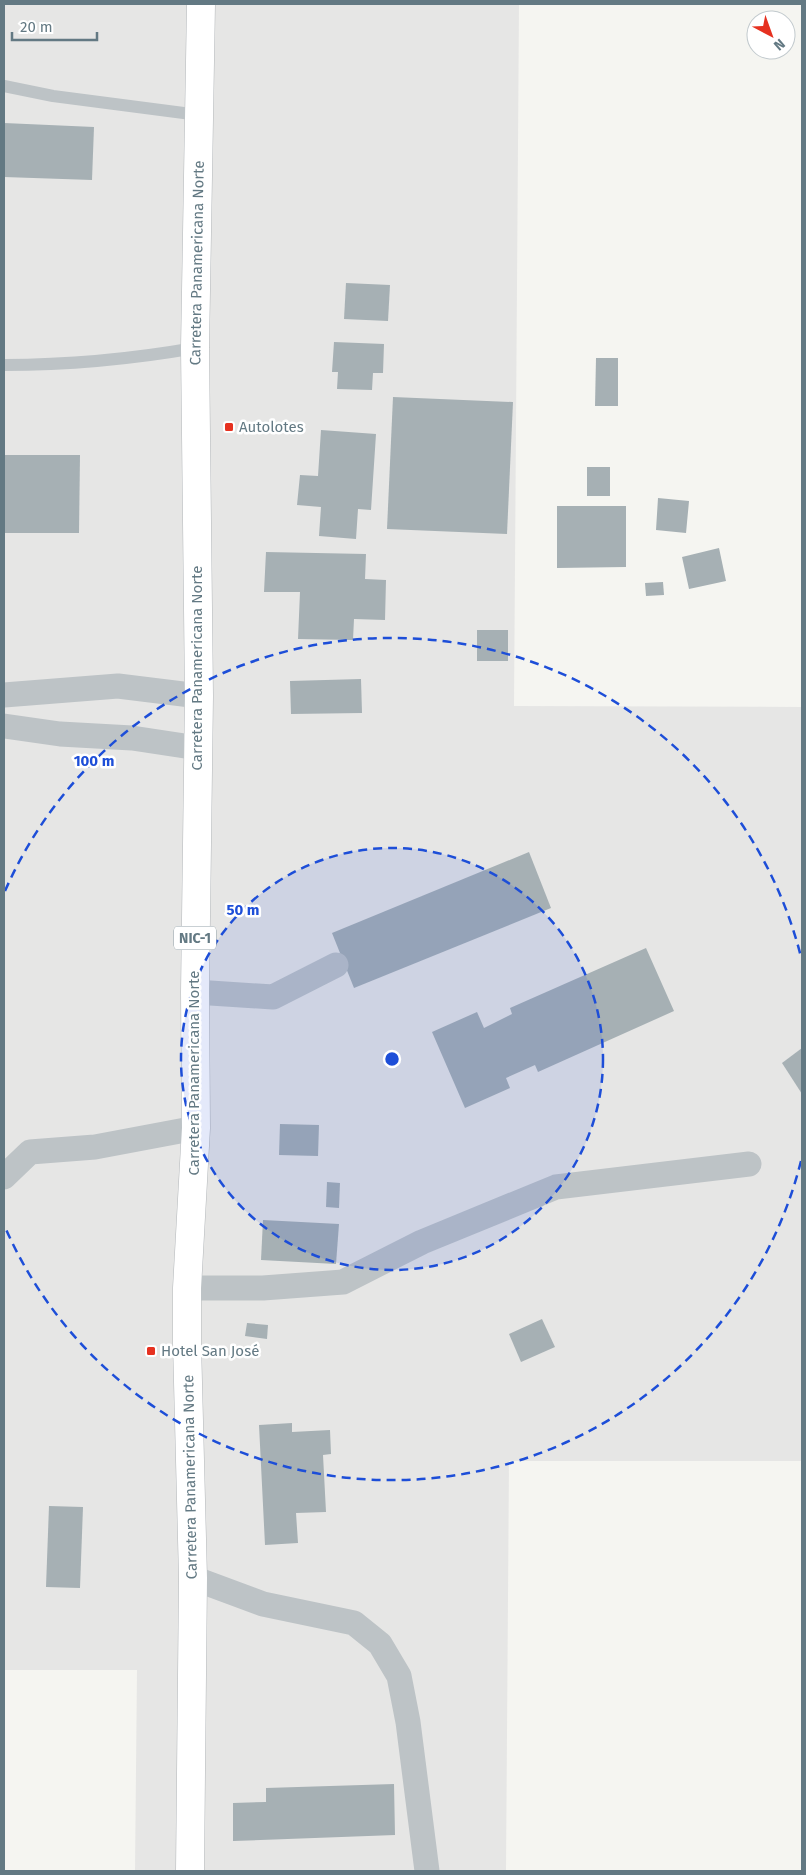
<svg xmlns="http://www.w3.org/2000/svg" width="806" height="1875" font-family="'Fira Sans',sans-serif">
<rect width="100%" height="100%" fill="#f5f5f1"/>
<polygon fill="#e6e6e5" points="4,4 519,4 514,706 802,707 802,1461 509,1461 506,1871 135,1871 137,1670 4,1670"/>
<g fill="#a6b0b4">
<polygon points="4,123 94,127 92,180 4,177"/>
<polygon points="346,283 390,285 388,321 344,319"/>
<polygon points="334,342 384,344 383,373 373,373 372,390 337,389 338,372 332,372"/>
<polygon points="596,358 618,358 618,406 595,406"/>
<polygon points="393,397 513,402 507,534 387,529"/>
<polygon points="321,430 376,434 371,510 358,509 356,539 319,536 321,507 297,505 300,475 318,476"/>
<polygon points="4,455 80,455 79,533 4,533"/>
<rect x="587" y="467" width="23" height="29"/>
<polygon points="658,498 689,501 686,533 656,530"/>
<polygon points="557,506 626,506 626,567 557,568"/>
<polygon points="719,548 726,581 689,589 682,557"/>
<polygon points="266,552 366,554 365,579 386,580 385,620 354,619 353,640 298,639 300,592 264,592"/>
<polygon points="663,582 664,595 646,596 645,583"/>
<rect x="477" y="630" width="31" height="31"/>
<polygon points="361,679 362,713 291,714 290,681"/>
<polygon points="529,852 551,908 354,988 332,933"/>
<polygon points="646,948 674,1011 538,1072 535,1065 506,1078 510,1088 465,1108 432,1032 477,1012 484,1028 512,1014 510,1008"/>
<polygon points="802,1048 802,1094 782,1063"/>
<polygon points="280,1124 319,1125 318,1156 279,1155"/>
<polygon points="327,1182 340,1183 339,1208 326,1207"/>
<polygon points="263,1220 339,1224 336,1264 261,1260"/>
<polygon points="542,1319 555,1347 521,1362 509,1334"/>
<polygon points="247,1323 268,1325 267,1339 245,1336"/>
<polygon points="292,1423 292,1432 330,1430 331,1454 323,1455 326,1512 296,1513 298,1543 265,1545 259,1425"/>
<polygon points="49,1506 83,1507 80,1588 46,1587"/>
<polygon points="394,1784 395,1835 233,1841 233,1803 266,1802 266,1788"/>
</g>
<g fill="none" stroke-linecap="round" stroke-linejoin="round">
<defs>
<polyline id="highway" points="190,1871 193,1578 187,1343 187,1288 196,1128 195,992 199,696 195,348 201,4"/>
</defs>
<use href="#highway" stroke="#b3b7ba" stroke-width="29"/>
<g stroke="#bdc3c6" stroke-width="12">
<polyline points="4,86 53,96 199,115"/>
<path d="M4,365c64,0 128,-6 191,-17"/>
</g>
<g stroke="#bdc3c6" stroke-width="25">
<polyline points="4,695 118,686 199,696"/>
<polyline points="4,726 60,734 132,738 198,748"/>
<polyline points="195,992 273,997 336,965"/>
<polyline points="4,1177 30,1152 95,1147 196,1128"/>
<polyline points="187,1288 263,1288 343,1282 422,1242 556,1187 749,1164"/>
<polyline points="193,1578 263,1604 354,1623 380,1644 399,1676 408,1722 427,1871"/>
</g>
<use href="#highway" stroke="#fff" stroke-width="28"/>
</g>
<circle cx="392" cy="1059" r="211" fill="#1d4ed8" fill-opacity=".12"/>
<g fill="none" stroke="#1d4ed8" stroke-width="2.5" stroke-dasharray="9 6">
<circle cx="392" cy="1059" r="211"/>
<path d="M801 1161A422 422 0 0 1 5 1227M5 891A422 422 0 0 1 801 957"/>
</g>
<g fill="#e63120" stroke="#fff" stroke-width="2">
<rect x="224" y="422" width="10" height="10" rx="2.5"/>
<rect x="146" y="1346" width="10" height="10" rx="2.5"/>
</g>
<g text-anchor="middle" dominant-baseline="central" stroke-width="5" stroke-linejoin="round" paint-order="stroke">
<rect fill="#fff" stroke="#92a1a8" stroke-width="1" x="174" y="926.5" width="42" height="23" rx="4"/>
<g font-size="14" font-weight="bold" fill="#637983">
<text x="195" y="938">NIC-1</text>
</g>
<g font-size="15" fill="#637983" stroke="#fff">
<text transform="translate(197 263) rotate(-89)">Carretera Panamericana Norte</text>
<text transform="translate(197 668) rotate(-90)">Carretera Panamericana Norte</text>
<text transform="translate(194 1073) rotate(-90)">Carretera Panamericana Norte</text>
<text transform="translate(190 1477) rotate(-91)">Carretera Panamericana Norte</text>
</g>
<g font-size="15" fill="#637983" stroke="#fff" text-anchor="start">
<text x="239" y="427">Autolotes</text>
<text x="161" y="1351">Hotel San José</text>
</g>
</g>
<circle cx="392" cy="1059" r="8" fill="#1d4ed8" stroke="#fff" stroke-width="2.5"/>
<g font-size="15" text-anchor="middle" font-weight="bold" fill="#1d4ed8" stroke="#fff" stroke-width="5" stroke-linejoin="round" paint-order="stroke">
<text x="94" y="766">100 m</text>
<text x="243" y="915">50 m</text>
</g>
<rect width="806" height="1875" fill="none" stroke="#637983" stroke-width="10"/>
<g transform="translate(771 35) rotate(139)"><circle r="24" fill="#ffffff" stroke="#c1c9cd"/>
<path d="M0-4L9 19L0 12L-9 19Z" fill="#e63120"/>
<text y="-8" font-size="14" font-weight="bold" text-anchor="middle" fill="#637983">N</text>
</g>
<path d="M12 32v8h85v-8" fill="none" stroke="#637983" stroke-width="2.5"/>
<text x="20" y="32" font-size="15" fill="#637983" stroke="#ffffff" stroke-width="4" paint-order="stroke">20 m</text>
</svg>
